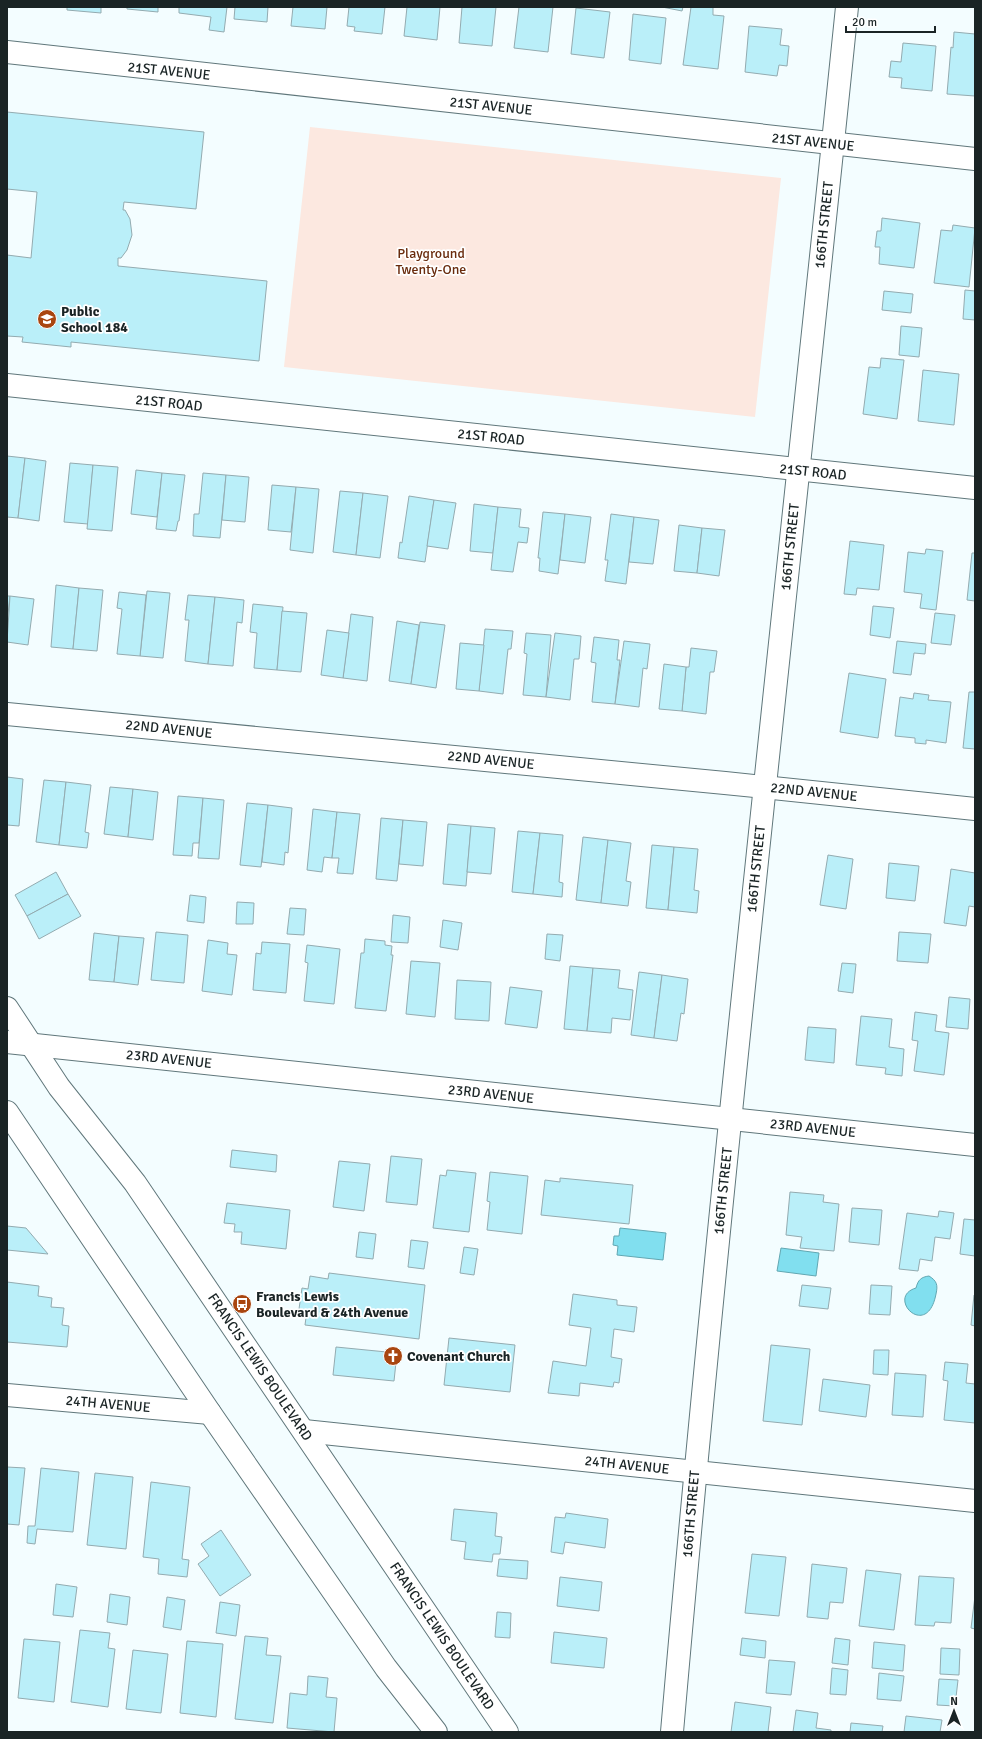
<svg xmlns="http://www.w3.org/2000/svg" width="982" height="1739" font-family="Signika,sans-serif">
<rect width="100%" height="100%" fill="#f3fdff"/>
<polygon fill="#fce8e0" points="310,127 781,178 755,417 284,367"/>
<g fill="#81dfef" stroke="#62a7b2">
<polygon points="620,1228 666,1233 663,1260 617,1255 618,1246 613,1245 614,1236 619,1236"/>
<polygon points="781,1248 819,1253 816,1276 777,1271"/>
<path d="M929,1276c8,5 9,9 7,18 -9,47 -51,3 -20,-6 2,-8 5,-11 13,-12z"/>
</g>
<g fill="#baeff9" stroke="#93abb0">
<polygon points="67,7 101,7 101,13 67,10"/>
<polygon points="127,7 158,7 158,12 127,9"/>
<polygon points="179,7 227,7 224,32 209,30 211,17 179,13"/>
<polygon points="235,7 268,7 267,22 234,19"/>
<polygon points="293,7 327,7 325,29 291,26"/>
<polygon points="349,7 385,7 382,34 354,31 355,27 347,26"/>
<polygon points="407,7 440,7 437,40 404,36"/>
<polygon points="462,7 496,7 492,46 459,43"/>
<polygon points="519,7 553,7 548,52 514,48"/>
<polygon points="662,7 683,7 682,11"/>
<polygon points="691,7 713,7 713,15 724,16 718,69 683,65"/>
<polygon points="576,8 610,12 604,58 571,54"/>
<polygon points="633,14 666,18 661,64 629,60"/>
<polygon points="749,26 782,29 780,45 789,46 787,66 779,65 777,76 745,72"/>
<polygon points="954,32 975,34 975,96 947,94 951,47 953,48"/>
<polygon points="903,43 936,46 932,91 901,88 902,78 889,77 891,61 901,62"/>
<polygon points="7,112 204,132 196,209 124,202 123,210 125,210 130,219 132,235 127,250 121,258 118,258 118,266 267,281 259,361 71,342 71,347 22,342 23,337 7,336 7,255 31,258 37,192 7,189"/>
<polygon points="882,218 920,223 914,268 879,264 880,247 875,247 877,231 881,231"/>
<polygon points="953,225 975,228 969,287 934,283 941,230 952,231"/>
<polygon points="965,290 975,291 975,320 963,319"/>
<polygon points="884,291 913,294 911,313 882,310"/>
<polygon points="901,326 922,328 919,357 899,355"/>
<polygon points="881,358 904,360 897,419 863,414 869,367 880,368"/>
<polygon points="923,370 959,374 954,425 918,421"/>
<polygon points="7,456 25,458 18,518 7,517"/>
<polygon points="25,458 46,461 39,521 18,518"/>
<polygon points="70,463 93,465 88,524 64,522"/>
<polygon points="93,465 118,467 112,531 87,529"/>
<polygon points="136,470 162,473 157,517 131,514"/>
<polygon points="162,473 185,475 179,521 178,521 176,531 156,529"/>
<polygon points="203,473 226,475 220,538 193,536 194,514 199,514"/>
<polygon points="226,475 249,477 245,522 222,520"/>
<polygon points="272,485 296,487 291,532 268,530"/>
<polygon points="296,487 319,489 313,553 290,550"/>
<polygon points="340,491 363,493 356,555 333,552"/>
<polygon points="363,493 388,496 380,558 356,555"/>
<polygon points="409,496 434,500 425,562 398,558 400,542 402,543"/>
<polygon points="434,500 456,503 448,549 427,546"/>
<polygon points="474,504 498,507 493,553 470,551"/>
<polygon points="498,507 521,509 519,527 529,528 527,543 518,542 513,572 491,570"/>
<polygon points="543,512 565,514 558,574 539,571 540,558 538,558"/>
<polygon points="565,514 591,517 585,563 560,560"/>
<polygon points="611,514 634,517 626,584 605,581 608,560 605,560"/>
<polygon points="634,517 659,520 653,564 629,562"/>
<polygon points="679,525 702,528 697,573 674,571"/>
<polygon points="702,528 725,530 719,576 697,573"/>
<polygon points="850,541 884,545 879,590 857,588 856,595 844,594"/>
<polygon points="926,549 943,551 936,610 920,608 922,594 904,592 908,552 925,554"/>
<polygon points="972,553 975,553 975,601 967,600"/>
<polygon points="56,585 79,588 73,649 51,647"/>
<polygon points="79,588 103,590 97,651 73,649"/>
<polygon points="147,591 170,593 163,658 140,656"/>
<polygon points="119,592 146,595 140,656 117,654 122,609 117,608"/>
<polygon points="188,595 215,597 208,664 185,661 189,620 185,620"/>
<polygon points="7,596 10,596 7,623"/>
<polygon points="10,596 34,599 28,645 7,642"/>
<polygon points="215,597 244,600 242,623 237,622 233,666 208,664"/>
<polygon points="253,604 283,607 277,670 254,668 257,633 250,632"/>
<polygon points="873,606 894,608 890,638 870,635"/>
<polygon points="282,611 307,613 301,672 277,670"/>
<polygon points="935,613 955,615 951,645 931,643"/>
<polygon points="351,614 373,617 367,681 343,678"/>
<polygon points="397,621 419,625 411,684 389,681"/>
<polygon points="420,622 445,625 436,688 411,684"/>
<polygon points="485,629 513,631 511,649 508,649 503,694 479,691"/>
<polygon points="327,630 349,633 343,678 321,675"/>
<polygon points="526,633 551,635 546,697 523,695 527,654 524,653"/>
<polygon points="555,633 581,636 579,659 574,659 570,700 546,697"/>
<polygon points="594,637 619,640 617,660 620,660 615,704 592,702 596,663 591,662"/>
<polygon points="624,641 650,644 647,669 643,668 639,707 615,704"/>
<polygon points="897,641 926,644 925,654 914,653 911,675 893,673"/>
<polygon points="460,643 484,645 479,691 456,689"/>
<polygon points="691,648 717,651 714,672 710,672 706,714 682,711 686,667 689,667"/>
<polygon points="664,664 686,667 682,711 659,709"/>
<polygon points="849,673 886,679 878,738 840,732"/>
<polygon points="969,692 975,692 975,749 963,748"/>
<polygon points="914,693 929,695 928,700 951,702 946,743 926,740 926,744 915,743 915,738 895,736 900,697 913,699"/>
<polygon points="7,777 23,779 19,826 7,825"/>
<polygon points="44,780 66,782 59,845 36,842"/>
<polygon points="66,782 91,785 85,832 89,833 87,848 59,845"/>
<polygon points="110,787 133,789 128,837 104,834"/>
<polygon points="133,789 158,792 153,840 128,837"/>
<polygon points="178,796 203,798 199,843 193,843 192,856 173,855"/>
<polygon points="203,798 224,800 219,859 198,858"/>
<polygon points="247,803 268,805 261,867 240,865"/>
<polygon points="268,805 292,808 288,853 285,852 284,865 262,862"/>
<polygon points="313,809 337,812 332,858 324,857 322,872 307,870"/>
<polygon points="337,812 360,814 353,874 337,873 339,858 332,858"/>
<polygon points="381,818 403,820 397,881 376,879"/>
<polygon points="403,820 427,822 423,866 399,864"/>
<polygon points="448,824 471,826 466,886 443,884"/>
<polygon points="471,826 495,828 491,874 467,872"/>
<polygon points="518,831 540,833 533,894 512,892"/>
<polygon points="540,833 563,835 559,882 563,883 562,897 533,894"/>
<polygon points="583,837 608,840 601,903 576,900"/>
<polygon points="608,840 631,843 626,881 631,882 628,906 601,903"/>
<polygon points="652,845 674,847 668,910 646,908"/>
<polygon points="674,847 698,849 694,890 699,891 697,913 668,910"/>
<polygon points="828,855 853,859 846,909 820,905"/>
<polygon points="889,863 919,866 915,901 886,898"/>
<polygon points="951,869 975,873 975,907 969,906 966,926 944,923"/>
<polygon points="56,872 68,894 27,916 15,895"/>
<polygon points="68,894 81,916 39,939 27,916"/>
<polygon points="190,895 206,897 204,923 187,921"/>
<polygon points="237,902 254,903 253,924 236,924"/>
<polygon points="290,908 306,909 304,935 287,934"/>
<polygon points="393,915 410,917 408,943 391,942"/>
<polygon points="443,920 462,923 458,950 440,947"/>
<polygon points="156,932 188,935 184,983 151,980"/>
<polygon points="899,932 931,934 928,963 897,961"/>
<polygon points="94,933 119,936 114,982 89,980"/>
<polygon points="547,934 563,935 560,961 545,959"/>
<polygon points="119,936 144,938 138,985 114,982"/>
<polygon points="365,939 385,941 385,945 392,946 391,955 393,955 386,1011 355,1008 361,953 364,953"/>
<polygon points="208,940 228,943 227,954 237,955 232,995 202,991"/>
<polygon points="262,942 290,944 286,993 253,990 256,953 261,954"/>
<polygon points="307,945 340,949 334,1004 304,1001 308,963 305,962"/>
<polygon points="411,961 440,963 435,1017 406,1014"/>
<polygon points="842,963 856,964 853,993 838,991"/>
<polygon points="570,966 593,968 587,1031 564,1029"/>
<polygon points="593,968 620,970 618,988 633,990 630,1020 612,1018 611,1033 587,1031"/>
<polygon points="639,972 662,975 654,1038 631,1035"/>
<polygon points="662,975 688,979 684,1014 681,1013 677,1041 654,1038"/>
<polygon points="457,980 491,982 489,1021 455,1019"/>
<polygon points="510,987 542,991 537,1028 505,1024"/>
<polygon points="949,997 970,999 968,1029 946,1027"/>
<polygon points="915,1012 937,1015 935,1031 949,1033 944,1075 914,1071 918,1041 912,1040"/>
<polygon points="861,1016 892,1019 889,1047 904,1049 902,1076 885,1074 886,1068 856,1065"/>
<polygon points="808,1027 836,1029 834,1063 805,1060"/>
<polygon points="232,1150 277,1155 276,1172 230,1167"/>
<polygon points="391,1156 422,1159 417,1205 386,1202"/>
<polygon points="339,1161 370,1164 364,1211 333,1207"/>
<polygon points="447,1170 476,1173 469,1232 433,1228 440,1175 446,1176"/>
<polygon points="490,1172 528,1176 522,1234 487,1230 490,1202 487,1201"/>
<polygon points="560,1178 633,1185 629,1224 541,1215 545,1180 560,1182"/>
<polygon points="790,1192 824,1195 823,1202 839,1204 834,1251 800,1248 802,1237 786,1235"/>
<polygon points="227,1203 290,1210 286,1249 241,1244 242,1232 234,1232 235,1224 224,1223"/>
<polygon points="852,1208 882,1210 879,1245 849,1242"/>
<polygon points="939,1211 954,1213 950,1239 935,1237 932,1261 920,1259 918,1271 899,1269 907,1213 938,1217"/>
<polygon points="964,1219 975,1220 975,1256 960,1254"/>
<polygon points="7,1226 26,1228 48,1254 7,1250"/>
<polygon points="359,1232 376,1234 373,1259 356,1257"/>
<polygon points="411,1240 428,1242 424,1269 408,1267"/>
<polygon points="464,1247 478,1249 474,1275 460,1273"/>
<polygon points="329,1273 425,1285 419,1339 305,1325 307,1310 299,1309 302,1288 308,1289 310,1276 328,1279"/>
<polygon points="7,1282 39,1286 38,1296 52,1298 51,1307 64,1308 62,1325 69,1326 67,1347 7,1342"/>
<polygon points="802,1285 831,1288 828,1309 799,1306"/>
<polygon points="871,1285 892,1286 890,1315 869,1314"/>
<polygon points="573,1294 617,1300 617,1305 637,1307 634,1332 614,1329 611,1357 622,1359 619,1383 614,1382 613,1387 580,1383 579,1396 548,1393 553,1361 586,1366 591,1328 569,1325"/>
<polygon points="974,1295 975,1295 975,1326 971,1325"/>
<polygon points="449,1338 515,1345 510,1392 444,1385"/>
<polygon points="771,1345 810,1349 802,1425 763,1421"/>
<polygon points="336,1347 397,1353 394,1381 333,1375"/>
<polygon points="874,1350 889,1350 888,1375 873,1374"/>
<polygon points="945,1362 968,1364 966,1383 975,1384 975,1423 944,1420 948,1381 943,1380"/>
<polygon points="895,1373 926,1375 923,1417 892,1415"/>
<polygon points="823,1379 870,1385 866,1417 819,1411"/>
<polygon points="7,1467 25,1468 19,1525 7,1524"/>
<polygon points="41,1468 79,1472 73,1532 37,1529 35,1544 27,1543 28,1526 35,1526"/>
<polygon points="95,1473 133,1477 126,1549 87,1545"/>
<polygon points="151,1482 190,1487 182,1559 189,1560 187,1577 158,1574 159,1559 143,1557"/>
<polygon points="454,1509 497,1513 495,1536 502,1537 500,1554 493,1554 492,1562 464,1559 466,1542 451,1540"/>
<polygon points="566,1513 608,1519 605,1548 565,1542 563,1554 551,1552 555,1517 565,1518"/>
<polygon points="221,1530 251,1575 220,1596 198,1564 209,1556 201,1544"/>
<polygon points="752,1554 786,1557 779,1616 745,1613"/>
<polygon points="499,1559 528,1561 527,1579 497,1576"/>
<polygon points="812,1564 847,1568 843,1603 830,1602 828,1619 807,1617"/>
<polygon points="866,1570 901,1574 894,1630 859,1626"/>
<polygon points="919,1576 954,1578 951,1623 935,1622 934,1626 915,1625"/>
<polygon points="560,1577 602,1582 599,1611 557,1606"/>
<polygon points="56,1584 77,1587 73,1617 53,1615"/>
<polygon points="110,1594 130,1597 127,1625 107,1622"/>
<polygon points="975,1596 975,1629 971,1628"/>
<polygon points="167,1597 185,1600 181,1630 163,1627"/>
<polygon points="220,1602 240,1605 236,1636 216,1633"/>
<polygon points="497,1612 511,1613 510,1638 495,1637"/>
<polygon points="80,1630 110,1633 108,1648 115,1649 108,1707 71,1702"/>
<polygon points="554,1632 607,1638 604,1668 551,1663"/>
<polygon points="245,1636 268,1638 266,1655 281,1656 273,1723 235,1719"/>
<polygon points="742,1638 766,1641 765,1658 740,1655"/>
<polygon points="835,1638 850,1640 848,1665 832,1663"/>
<polygon points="24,1639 60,1642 54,1702 18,1698"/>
<polygon points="187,1641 223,1644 216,1717 180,1713"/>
<polygon points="874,1642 905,1645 903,1671 872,1668"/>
<polygon points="941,1648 960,1649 959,1675 940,1674"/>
<polygon points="133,1650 168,1654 161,1713 126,1709"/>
<polygon points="769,1660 795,1662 791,1695 766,1693"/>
<polygon points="832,1668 848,1670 846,1695 830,1694"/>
<polygon points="879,1673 904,1676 901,1701 877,1699"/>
<polygon points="308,1676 328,1678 326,1697 337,1698 334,1732 287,1728 290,1693 307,1695"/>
<polygon points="939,1679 958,1680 955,1706 937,1705"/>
<polygon points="735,1702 771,1707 768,1732 731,1732"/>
<polygon points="796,1710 818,1713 816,1728 831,1730 831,1732 793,1732"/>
<polygon points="906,1716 942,1720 940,1732 904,1732"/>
<polygon points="851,1723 883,1726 882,1732 850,1732"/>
</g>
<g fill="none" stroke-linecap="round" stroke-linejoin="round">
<defs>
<g id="street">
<polyline points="7,52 975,159"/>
<polyline points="7,385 975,488"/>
<polyline points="7,714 725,783 975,809"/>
<polyline points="7,1042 975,1145"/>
<polyline points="7,1395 210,1413"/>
<polyline points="304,1431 975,1501"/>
<path d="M672,1732c50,-576 116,-1150 175,-1725"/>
</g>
<g id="primary">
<polyline points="7,1008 59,1087 135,1183 507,1732"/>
<polyline points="7,1112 210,1413 386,1668 436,1732"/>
</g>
</defs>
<use href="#street" stroke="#60777b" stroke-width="24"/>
<use href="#primary" stroke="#60777b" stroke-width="24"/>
<use href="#street" stroke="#fff" stroke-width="22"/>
<use href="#primary" stroke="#fff" stroke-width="22"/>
</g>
<defs>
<symbol id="school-disc" viewBox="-11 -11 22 22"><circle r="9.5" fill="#a94610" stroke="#fff"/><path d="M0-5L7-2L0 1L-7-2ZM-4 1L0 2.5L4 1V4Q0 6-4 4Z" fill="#fff"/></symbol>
<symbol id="bus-disc" viewBox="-11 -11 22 22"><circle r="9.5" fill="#a94610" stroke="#fff"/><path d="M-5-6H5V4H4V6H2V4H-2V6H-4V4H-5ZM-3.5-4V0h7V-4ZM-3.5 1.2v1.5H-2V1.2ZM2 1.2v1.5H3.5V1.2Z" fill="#fff"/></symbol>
<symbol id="church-disc" viewBox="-11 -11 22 22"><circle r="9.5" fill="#a94610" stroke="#fff"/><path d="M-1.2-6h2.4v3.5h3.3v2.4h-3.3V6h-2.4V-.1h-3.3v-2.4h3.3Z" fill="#fff"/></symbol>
</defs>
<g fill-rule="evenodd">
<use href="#school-disc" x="36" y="308" width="22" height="22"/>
<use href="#bus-disc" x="231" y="1293" width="22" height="22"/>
<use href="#church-disc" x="382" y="1345" width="22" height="22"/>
</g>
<g text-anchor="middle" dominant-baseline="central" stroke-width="3.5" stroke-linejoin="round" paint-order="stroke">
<g font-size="14" fill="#1a2425" stroke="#fff">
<text transform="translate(169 71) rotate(6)">21ST AVENUE</text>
<text transform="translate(491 106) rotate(6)">21ST AVENUE</text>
<text transform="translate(813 142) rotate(6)">21ST AVENUE</text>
<text transform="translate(824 225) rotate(-84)">166TH STREET</text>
<text transform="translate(169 403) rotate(6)">21ST ROAD</text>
<text transform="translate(491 437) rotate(6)">21ST ROAD</text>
<text transform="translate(813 472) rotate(6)">21ST ROAD</text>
<text transform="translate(790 547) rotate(-84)">166TH STREET</text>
<text transform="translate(169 729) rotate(6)">22ND AVENUE</text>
<text transform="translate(491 760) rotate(6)">22ND AVENUE</text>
<text transform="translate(814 792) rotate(6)">22ND AVENUE</text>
<text transform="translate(756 869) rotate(-84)">166TH STREET</text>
<text transform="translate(169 1059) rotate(6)">23RD AVENUE</text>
<text transform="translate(491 1094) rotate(6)">23RD AVENUE</text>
<text transform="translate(813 1128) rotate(6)">23RD AVENUE</text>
<text transform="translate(723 1191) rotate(-84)">166TH STREET</text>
<text transform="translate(260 1367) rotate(56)">FRANCIS LEWIS BOULEVARD</text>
<text transform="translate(108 1404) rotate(5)">24TH AVENUE</text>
<text transform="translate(627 1465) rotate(6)">24TH AVENUE</text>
<text transform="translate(691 1514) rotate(-85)">166TH STREET</text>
<text transform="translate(442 1636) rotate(56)">FRANCIS LEWIS BOULEVARD</text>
</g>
<g font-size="14" fill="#692b0d" stroke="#fff">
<text x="431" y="253">Playground<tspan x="431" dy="16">Twenty-One</tspan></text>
</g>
<g font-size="14" font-weight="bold" fill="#1a2425" stroke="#fff" text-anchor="start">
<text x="61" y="311">Public<tspan x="61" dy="16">School 184</tspan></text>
<text x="256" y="1296">Francis Lewis<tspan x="256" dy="16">Boulevard &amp; 24th Avenue</tspan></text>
<text x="407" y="1356">Covenant Church</text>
</g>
</g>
<rect width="982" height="1739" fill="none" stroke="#1a2425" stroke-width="16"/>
<g transform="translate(954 1711)" stroke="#ffffff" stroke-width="3" paint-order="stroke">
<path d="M0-3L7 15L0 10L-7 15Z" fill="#1a2425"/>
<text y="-6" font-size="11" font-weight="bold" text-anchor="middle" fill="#1a2425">N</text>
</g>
<path d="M846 26v6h89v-6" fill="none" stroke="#1a2425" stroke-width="2"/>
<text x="852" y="26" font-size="12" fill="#1a2425" stroke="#ffffff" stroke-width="3" paint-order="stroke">20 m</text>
</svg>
